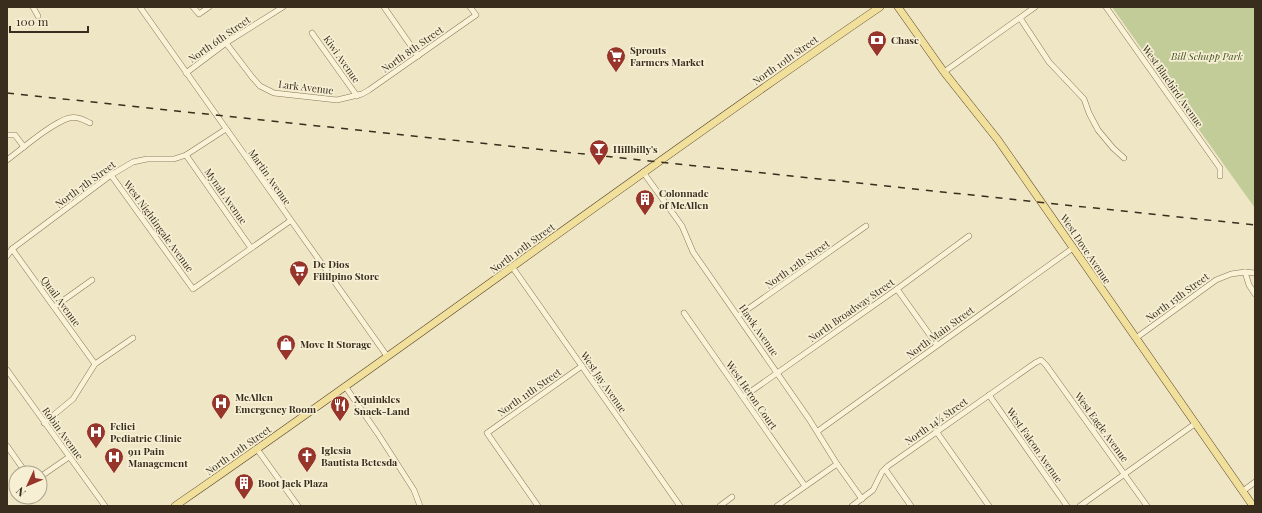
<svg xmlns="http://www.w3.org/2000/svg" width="1262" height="513" font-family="'Playfair Display',serif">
<rect width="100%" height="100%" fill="#eee6c4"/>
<polygon fill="#c1cc98" points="1112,7 1255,7 1255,208 1237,183"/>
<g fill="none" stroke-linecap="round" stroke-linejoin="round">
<defs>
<g id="minor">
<polyline points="33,7 38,16"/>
<polyline points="140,7 387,356"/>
<polyline points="193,7 199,14 209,7"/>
<polyline points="384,7 418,56"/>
<polyline points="1106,7 1220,168 1220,176"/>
<polyline points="1020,18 1049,62 1084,99 1089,113 1098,130 1113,148 1124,158"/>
<polyline points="312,33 357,96"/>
<polyline points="226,43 252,77 260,86 274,93 337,100 362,94 369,90 476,15 470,7"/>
<polyline points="944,72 1035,7"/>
<polyline points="186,73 226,43 283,7"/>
<polyline points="7,135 15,135 24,147"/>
<polyline points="186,155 251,248"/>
<path d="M7,160c16,-12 45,-37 62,-42 8,-2 15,2 21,5"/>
<polyline points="643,172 682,226 693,252 809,419 837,464 862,499"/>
<polyline points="111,175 193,289 290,221"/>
<polyline points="12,249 95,364"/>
<polyline points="7,256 12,249 111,175 133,162 147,159 174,159 186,155 226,129"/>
<polyline points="513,268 680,506"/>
<polyline points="1245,272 1249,285 1255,294"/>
<polyline points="897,289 937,345"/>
<polyline points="54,307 92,280"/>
<polyline points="684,313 805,486"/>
<polyline points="738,316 866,226"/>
<polyline points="1136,338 1216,280 1231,274 1245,272 1255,273"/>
<polyline points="7,370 105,506"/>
<polyline points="345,386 378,434 414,490 420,506"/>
<polyline points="989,395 1067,506"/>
<polyline points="743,397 897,289 969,236"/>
<polyline points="44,423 73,399 95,364 133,338"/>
<polyline points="818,431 1073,248"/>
<polyline points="936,431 989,506"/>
<polyline points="7,446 26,473"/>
<polyline points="257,449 298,506"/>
<polyline points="885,469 911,506"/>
<polyline points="40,477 69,457"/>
<polyline points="1243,491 1255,482"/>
<polyline points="538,506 487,433 582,366"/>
<polyline points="720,506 732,497"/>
<polyline points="777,506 837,464"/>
<polyline points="852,506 873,490 882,472 888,466 1035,363 1041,360 1046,365 1147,506"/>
<polyline points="1080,506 1196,423"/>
</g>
<g id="major">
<polyline points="898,7 944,72 998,140 1253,506"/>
<path d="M175,506c237,-163 467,-337 705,-499"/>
</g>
</defs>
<use href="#minor" stroke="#89785a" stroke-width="6"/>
<use href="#major" stroke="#57452f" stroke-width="8"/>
<use href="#minor" stroke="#f9f2d7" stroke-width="5"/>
<use href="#major" stroke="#f1df9c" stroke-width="7"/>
<polyline stroke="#392e1e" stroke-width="1.5" stroke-dasharray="7 7" stroke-linecap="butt" points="7,93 1255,225"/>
</g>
<defs>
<symbol id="bank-pin" viewBox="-11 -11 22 30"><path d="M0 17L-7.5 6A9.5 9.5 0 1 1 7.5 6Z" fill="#98352a" stroke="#f6efd4"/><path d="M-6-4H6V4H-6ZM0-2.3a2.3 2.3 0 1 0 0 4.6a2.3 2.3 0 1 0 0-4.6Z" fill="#fff"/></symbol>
<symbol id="supermarket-pin" viewBox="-11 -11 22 30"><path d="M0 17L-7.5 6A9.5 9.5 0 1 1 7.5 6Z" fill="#98352a" stroke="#f6efd4"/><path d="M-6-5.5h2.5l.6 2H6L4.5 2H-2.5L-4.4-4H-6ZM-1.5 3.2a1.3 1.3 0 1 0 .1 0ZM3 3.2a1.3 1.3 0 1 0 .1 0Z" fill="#fff"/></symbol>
<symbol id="bar-pin" viewBox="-11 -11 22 30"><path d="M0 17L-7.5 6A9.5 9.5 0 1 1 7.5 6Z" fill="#98352a" stroke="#f6efd4"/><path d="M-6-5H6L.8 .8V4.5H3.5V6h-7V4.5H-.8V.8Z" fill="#fff"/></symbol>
<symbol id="building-pin" viewBox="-11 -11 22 30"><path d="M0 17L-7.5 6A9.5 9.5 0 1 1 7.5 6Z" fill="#98352a" stroke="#f6efd4"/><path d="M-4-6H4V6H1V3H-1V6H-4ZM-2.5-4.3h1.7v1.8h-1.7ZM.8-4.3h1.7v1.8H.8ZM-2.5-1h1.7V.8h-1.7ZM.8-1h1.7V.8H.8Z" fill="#fff"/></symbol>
<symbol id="shop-pin" viewBox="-11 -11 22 30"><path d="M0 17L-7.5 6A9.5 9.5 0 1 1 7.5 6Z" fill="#98352a" stroke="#f6efd4"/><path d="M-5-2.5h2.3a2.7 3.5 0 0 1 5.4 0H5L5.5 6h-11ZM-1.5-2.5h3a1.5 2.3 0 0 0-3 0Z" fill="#fff"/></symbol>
<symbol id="hospital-pin" viewBox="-11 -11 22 30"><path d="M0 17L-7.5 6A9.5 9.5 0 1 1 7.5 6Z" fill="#98352a" stroke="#f6efd4"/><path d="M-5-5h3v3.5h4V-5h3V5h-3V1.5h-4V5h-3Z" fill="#fff"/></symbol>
<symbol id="restaurant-pin" viewBox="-11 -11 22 30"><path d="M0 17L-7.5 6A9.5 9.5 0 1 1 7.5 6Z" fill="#98352a" stroke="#f6efd4"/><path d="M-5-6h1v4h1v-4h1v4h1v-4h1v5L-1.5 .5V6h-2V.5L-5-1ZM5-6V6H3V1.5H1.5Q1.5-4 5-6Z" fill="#fff"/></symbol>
<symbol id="church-pin" viewBox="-11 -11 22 30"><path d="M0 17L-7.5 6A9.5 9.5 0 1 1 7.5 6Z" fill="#98352a" stroke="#f6efd4"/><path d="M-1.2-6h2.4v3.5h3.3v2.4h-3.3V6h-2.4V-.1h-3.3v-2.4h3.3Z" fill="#fff"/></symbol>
</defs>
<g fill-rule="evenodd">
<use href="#bank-pin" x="866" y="29" width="22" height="30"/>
<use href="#supermarket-pin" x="605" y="45" width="22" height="30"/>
<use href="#bar-pin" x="588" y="138" width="22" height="30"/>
<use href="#building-pin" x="634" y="188" width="22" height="30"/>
<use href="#supermarket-pin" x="288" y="259" width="22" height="30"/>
<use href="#shop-pin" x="275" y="333" width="22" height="30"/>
<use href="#hospital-pin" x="210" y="392" width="22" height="30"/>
<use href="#restaurant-pin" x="329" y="394" width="22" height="30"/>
<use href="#hospital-pin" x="85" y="421" width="22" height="30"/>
<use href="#church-pin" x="296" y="445" width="22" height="30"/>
<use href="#hospital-pin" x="103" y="446" width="22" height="30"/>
<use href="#building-pin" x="233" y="472" width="22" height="30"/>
</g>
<g text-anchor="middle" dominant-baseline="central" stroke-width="3.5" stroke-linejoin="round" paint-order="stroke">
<g font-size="10" fill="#392e1e" stroke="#f6efd4">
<text transform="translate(219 39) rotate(-35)">North 6th Street</text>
<text transform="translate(412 49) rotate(-35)">North 8th Street</text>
<text transform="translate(342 59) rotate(55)">Kiwi Avenue</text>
<text transform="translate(785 60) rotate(-35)">North 10th Street</text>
<text transform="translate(1173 86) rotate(55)">West Bluebird Avenue</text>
<text transform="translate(306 87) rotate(7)">Lark Avenue</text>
<text transform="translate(270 177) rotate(55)">Martin Avenue</text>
<text transform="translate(85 184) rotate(-36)">North 7th Street</text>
<text transform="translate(226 196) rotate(55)">Mynah Avenue</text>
<text transform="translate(159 226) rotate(54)">West Nightingale Avenue</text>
<text transform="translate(522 248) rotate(-36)">North 10th Street</text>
<text transform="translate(1086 249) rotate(56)">West Dove Avenue</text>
<text transform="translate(797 264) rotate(-35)">North 12th Street</text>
<text transform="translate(1177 297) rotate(-36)">North 15th Street</text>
<text transform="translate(61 301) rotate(54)">Quail Avenue</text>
<text transform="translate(851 310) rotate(-35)">North Broadway Street</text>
<text transform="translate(759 330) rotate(55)">Hawk Avenue</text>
<text transform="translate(940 332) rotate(-36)">North Main Street</text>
<text transform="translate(604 382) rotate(55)">West Jay Avenue</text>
<text transform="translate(529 392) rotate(-35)">North 11th Street</text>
<text transform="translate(752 395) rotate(55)">West Heron Court</text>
<text transform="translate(936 421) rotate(-35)">North 14½ Street</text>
<text transform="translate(1102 427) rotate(54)">West Eagle Avenue</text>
<text transform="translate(63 433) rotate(54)">Robin Avenue</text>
<text transform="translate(1035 445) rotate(55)">West Falcon Avenue</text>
<text transform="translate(238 450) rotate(-35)">North 10th Street</text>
</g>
<g font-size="10" font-weight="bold" fill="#392e1e" stroke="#f6efd4" text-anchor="start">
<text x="891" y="40">Chase</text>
<text x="630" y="50">Sprouts<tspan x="630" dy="12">Farmers Market</tspan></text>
<text x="613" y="149">Hillbilly's</text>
<text x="659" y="193">Colonnade<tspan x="659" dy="12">of McAllen</tspan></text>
<text x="313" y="264">De Dios<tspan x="313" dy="12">Fililpino Store</tspan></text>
<text x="300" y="344">Move It Storage</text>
<text x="235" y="397">McAllen<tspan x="235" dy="12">Emergency Room</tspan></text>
<text x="354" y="399">Xquinkles<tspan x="354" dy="12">Snack-Land</tspan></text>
<text x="110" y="426">Felici<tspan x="110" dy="12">Pediatric Clinic</tspan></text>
<text x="321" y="450">Iglesia<tspan x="321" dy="12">Bautista Betesda</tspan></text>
<text x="128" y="451">911 Pain<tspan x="128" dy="12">Management</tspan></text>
<text x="258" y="483">Boot Jack Plaza</text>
</g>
<g font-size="10" font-style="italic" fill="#445525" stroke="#f6efd4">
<text x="1207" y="56">Bill Schupp Park</text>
</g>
</g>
<rect width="1262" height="513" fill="none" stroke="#392e1e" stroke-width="16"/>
<g transform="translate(28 485) rotate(226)"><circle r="19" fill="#f6efd4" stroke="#aaa28b"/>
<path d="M0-3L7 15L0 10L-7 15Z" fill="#98352a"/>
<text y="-6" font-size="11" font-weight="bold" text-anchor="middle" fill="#392e1e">N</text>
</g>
<path d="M10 26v6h78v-6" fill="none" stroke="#392e1e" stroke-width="2"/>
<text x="16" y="26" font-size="12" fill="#392e1e" stroke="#f6efd4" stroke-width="3" paint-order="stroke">100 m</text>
</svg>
